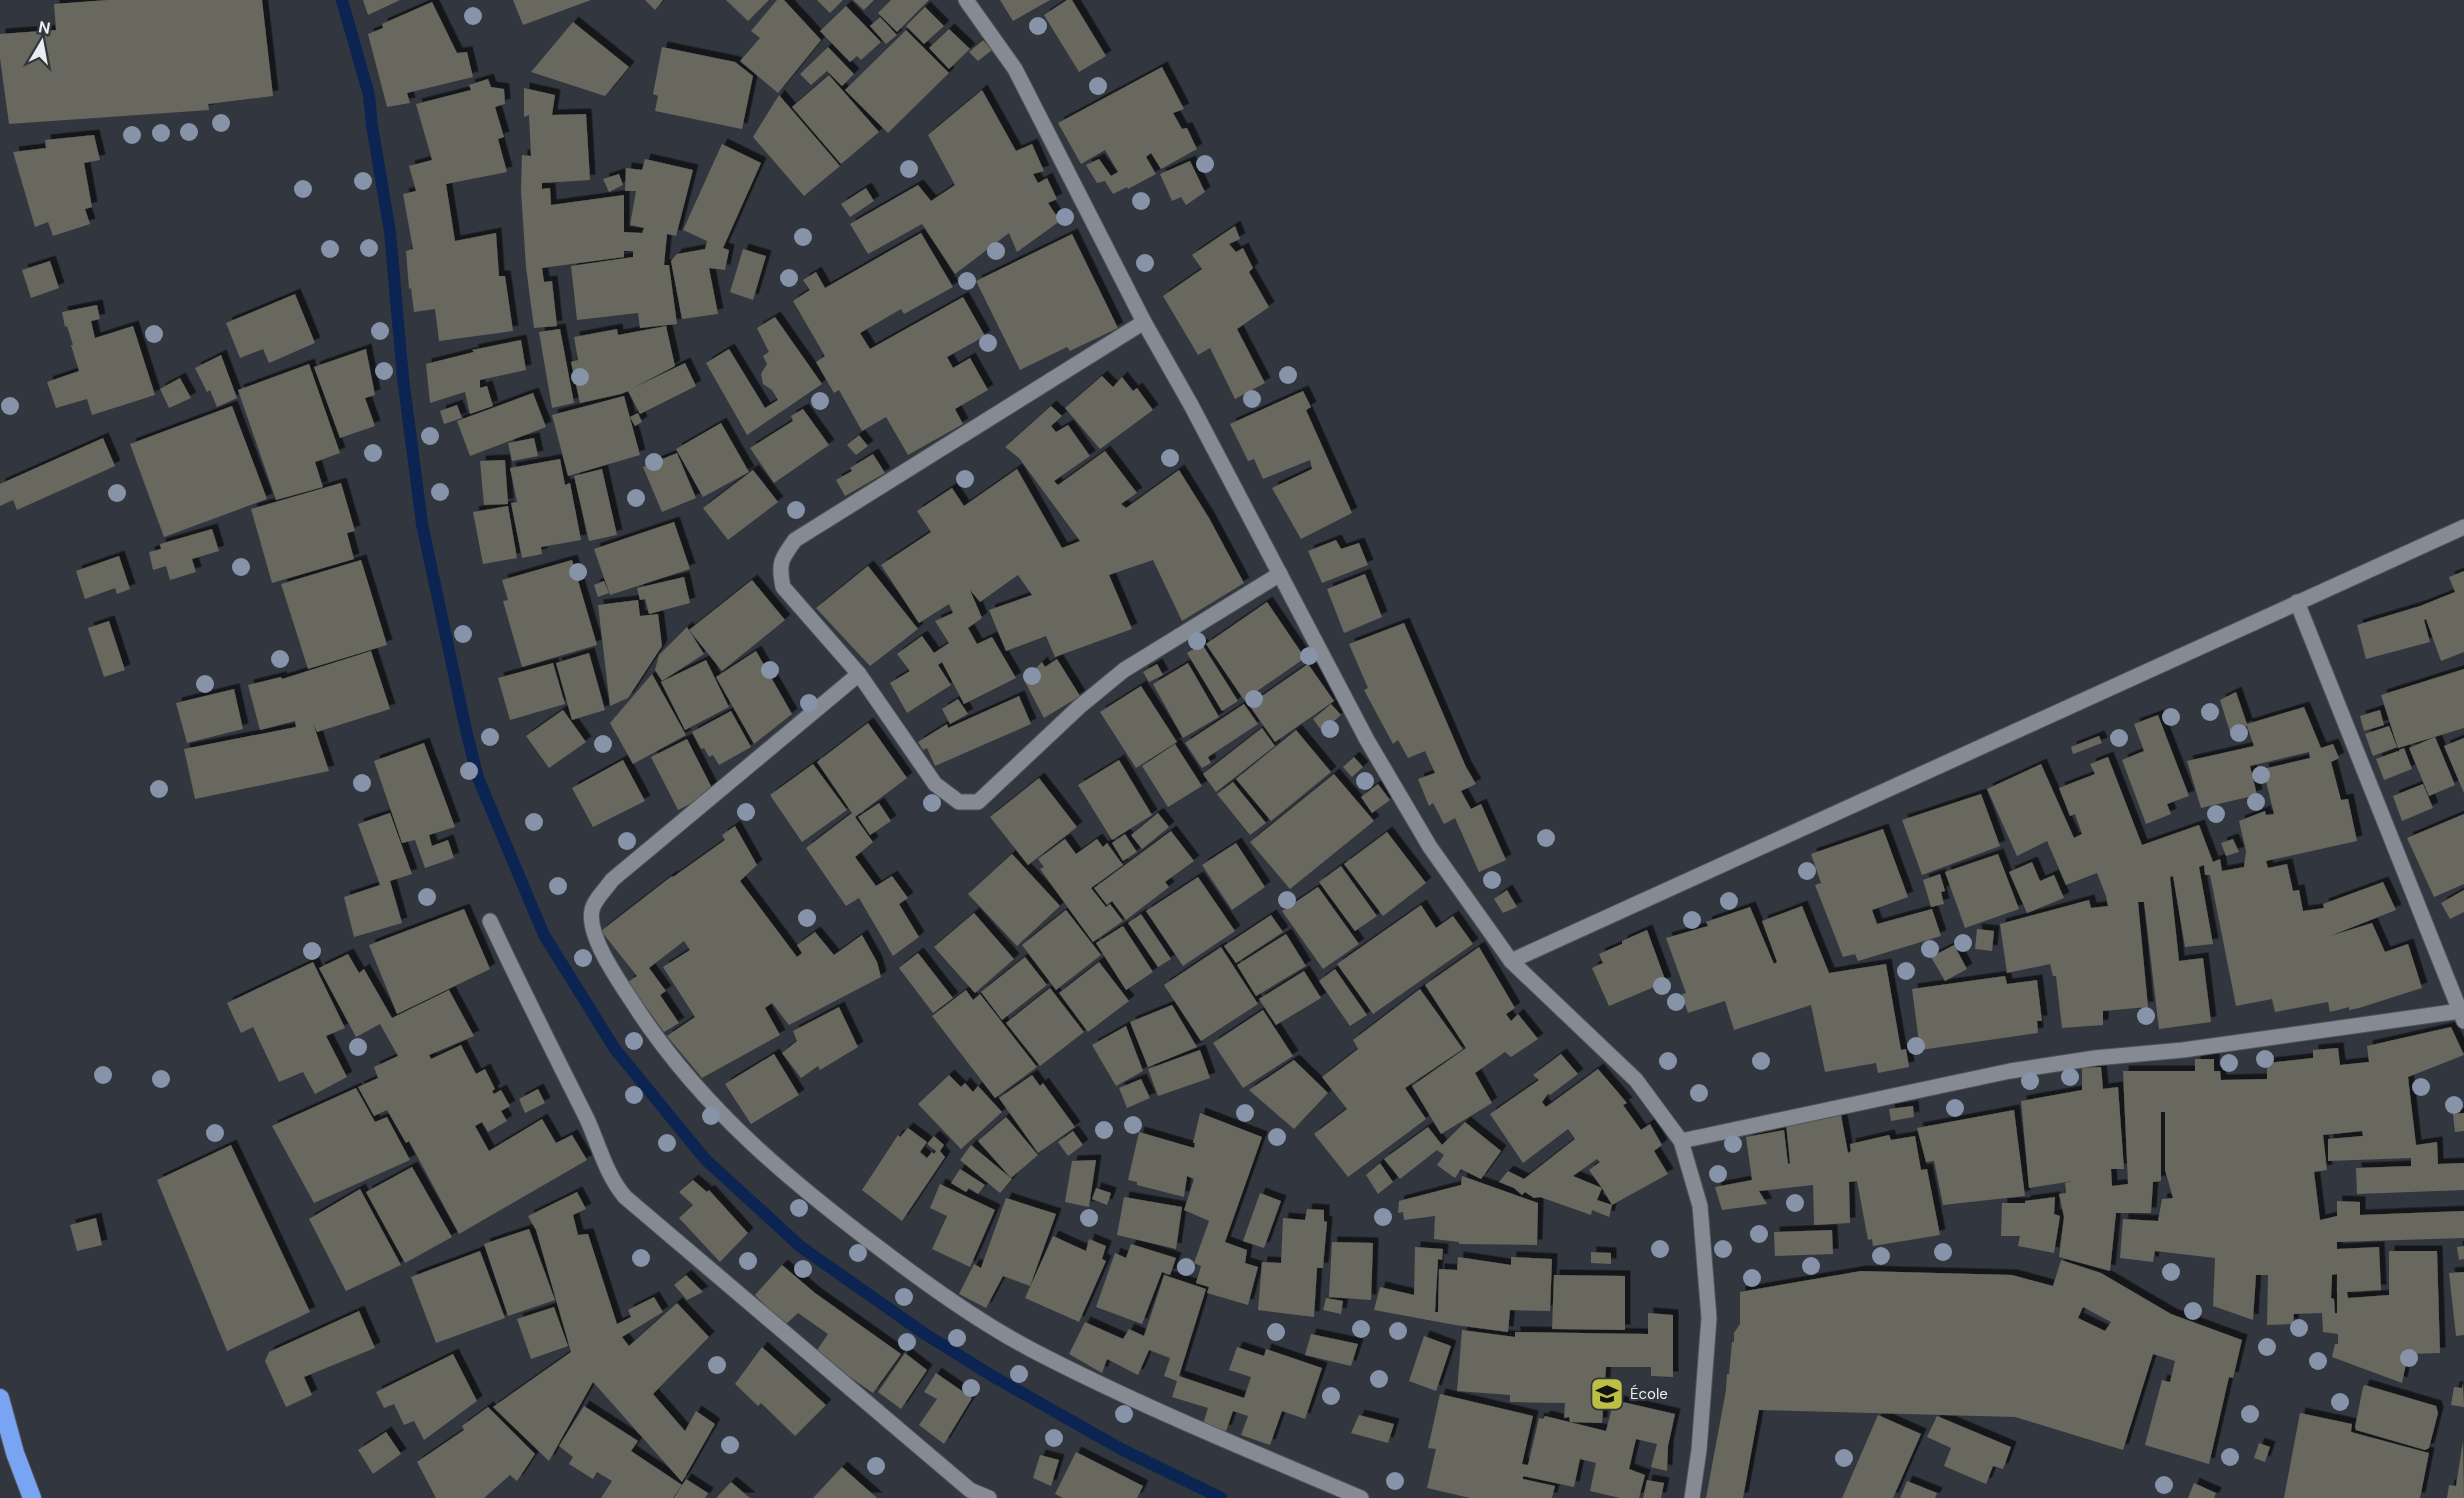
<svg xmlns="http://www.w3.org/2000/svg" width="2464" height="1498" font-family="'DM Sans',sans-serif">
<defs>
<filter id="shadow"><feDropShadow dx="5.5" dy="-5.5" stdDeviation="0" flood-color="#0009"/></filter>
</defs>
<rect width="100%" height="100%" fill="#32363e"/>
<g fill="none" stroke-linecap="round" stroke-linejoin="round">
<polyline stroke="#0c2452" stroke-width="12" points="342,0 369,95 372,126 390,232 403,378 422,524 466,730 478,778 544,935 615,1049 705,1159 801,1247 925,1334 989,1374 1121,1449 1221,1498"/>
</g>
<g fill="#67685e" fill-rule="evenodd" filter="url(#shadow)">
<polygon points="108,0 262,0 273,96 208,104 209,110 9,124 0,58 0,34 56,30 54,4"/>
<polygon points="363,0 400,0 368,15"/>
<polygon points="513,0 591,0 523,25"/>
<polygon points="645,0 663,0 655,10"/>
<polygon points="726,0 769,0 748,21"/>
<polygon points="777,0 784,0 821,40 778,93 740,61 760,38 751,31"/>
<polygon points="817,0 843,0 830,13"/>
<polygon points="853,0 874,0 864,10"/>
<polygon points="891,0 929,0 897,32 878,13"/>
<polygon points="1000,0 1050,0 1013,21"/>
<polygon points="1067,0 1072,0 1106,56 1079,72 1044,15"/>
<polygon points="432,2 457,53 467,52 473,77 407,93 410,103 387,107 368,34 383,28 382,24"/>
<polygon points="846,6 881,42 861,60 857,56 850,62 820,31"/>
<polygon points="925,7 944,26 924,44 906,26"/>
<polygon points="880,17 897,35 886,44 870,26"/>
<polygon points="573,22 629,67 605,96 531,72"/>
<polygon points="949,29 970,49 949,69 929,48"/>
<polygon points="906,30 949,73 888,133 845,90"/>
<polygon points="983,40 992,50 978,61 969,52"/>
<polygon points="662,47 735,62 753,76 742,129 655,111 658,96 653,94"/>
<polygon points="828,47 854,74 842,86 827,71 811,85 800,74"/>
<polygon points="1162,67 1184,109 1173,113 1182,129 1187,128 1197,149 1161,169 1151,153 1146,157 1156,174 1128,189 1127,187 1113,194 1105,181 1097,183 1086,165 1099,159 1111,176 1118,172 1105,150 1081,164 1058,123"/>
<polygon points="829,75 879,132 841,164 792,107"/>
<polygon points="488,79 491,87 504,89 505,104 495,107 504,137 498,139 507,172 446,184 455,241 496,233 499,276 505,276 513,331 439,341 435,309 414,312 411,288 409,289 406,251 413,249 403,194 416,191 409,166 432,160 416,104 471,90 469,85"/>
<polygon points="524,88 555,95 552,115 586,114 590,180 542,183 542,189 550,188 551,205 624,195 624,232 642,233 644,228 630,225 636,191 625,191 626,168 642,170 645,159 693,170 676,236 667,234 664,265 669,265 677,324 640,328 638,313 577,320 571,266 633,257 633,251 624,251 624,257 542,268 544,282 552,281 557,326 534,328 526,267 521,191 522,155 531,156 529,115 524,117"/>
<polygon points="982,90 1016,151 1032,144 1044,171 1033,174 1038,183 1047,178 1057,199 1048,203 1060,221 1017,252 1009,233 955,274 922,224 868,254 850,224 918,185 931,201 955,185 928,135"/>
<polygon points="779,95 840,166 804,196 753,137"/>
<polygon points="94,135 100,160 84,163 92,207 85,209 90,224 53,236 48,222 35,227 13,152 46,148 45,140"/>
<polygon points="722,144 761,163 723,248 729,250 725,270 709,268 718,314 682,319 671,261 677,254 705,249 707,241 683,230"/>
<polygon points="1190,161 1205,192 1186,205 1181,197 1172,201 1160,174"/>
<polygon points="619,174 623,185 609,192 603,179"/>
<polygon points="866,188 874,201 850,217 841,204"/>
<polygon points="1235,226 1240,239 1229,244 1236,252 1243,248 1253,268 1249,272 1269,307 1237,329 1265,383 1235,399 1210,348 1198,355 1163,296 1202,269 1192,255"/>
<polygon points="921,233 953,287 904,314 901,309 860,333 870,349 963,297 985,336 947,357 953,368 970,358 988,390 955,409 963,424 908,455 886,417 862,431 839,390 834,393 816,362 825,356 793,301 810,290 803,280 816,272 825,288"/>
<polygon points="1072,234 1118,328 1070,351 1067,347 1020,370 976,281"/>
<polygon points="743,249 766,256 753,300 730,292"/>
<polygon points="50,261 59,288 31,298 22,270"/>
<polygon points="295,294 315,343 269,363 263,349 240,358 226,323"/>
<polygon points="97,305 100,319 91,321 95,338 133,326 155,395 92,415 87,399 56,408 47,382 79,371 71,345 73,345 67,326 65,327 62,312"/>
<polygon points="775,317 822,384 747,435 706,363 729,349 765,408 778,400 772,390 763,384 761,374 767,364 763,356 769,352 757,328"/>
<polygon points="666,326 675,366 631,389 685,363 696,386 640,414 628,391 621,394 580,403 571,362 578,360 574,337 617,329 618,335"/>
<polygon points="560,329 574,403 552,408 539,332"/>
<polygon points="521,340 526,370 480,380 480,388 487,386 493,406 470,414 465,392 430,403 426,364 474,352 472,350"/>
<polygon points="366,349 375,395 365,398 375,426 340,438 314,367"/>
<polygon points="221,355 237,398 217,407 210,390 207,392 195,368"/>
<polygon points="309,364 340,453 315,462 323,487 276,500 238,390"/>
<polygon points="1102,376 1113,387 1122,377 1133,391 1137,388 1153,410 1100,449 1065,408"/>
<polygon points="180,378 191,398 169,408 160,389"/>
<polygon points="1303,391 1311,407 1306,410 1352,513 1301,539 1272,488 1312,469 1310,460 1263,479 1254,459 1248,461 1230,424"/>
<polygon points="533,393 546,427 470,456 457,421"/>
<polygon points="624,396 640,455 568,476 552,415"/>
<polygon points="457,405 462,418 444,424 440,411"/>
<polygon points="232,406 267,499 164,537 130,444"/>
<polygon points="1051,406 1062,416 1051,426 1056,432 1068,425 1090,456 1054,481 1058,485 1105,451 1137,493 1121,504 1126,508 1179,470 1209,518 1244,583 1182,621 1153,560 1109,575 1132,629 1055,657 1046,636 1006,651 989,610 1032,595 1018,575 980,602 970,590 982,618 968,628 977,644 992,637 1016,678 964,704 942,662 938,665 951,685 907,713 890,683 910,671 897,654 922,636 934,653 949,643 935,621 953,613 949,604 919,623 881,565 931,532 917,511 952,488 964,506 1017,469 1062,548 1080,541 1019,458 1005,447"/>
<polygon points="803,409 829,445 774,483 750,448 793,421 791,416"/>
<polygon points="638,413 642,422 635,426 630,417"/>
<polygon points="721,423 749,472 703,497 676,449"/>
<polygon points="859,435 868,446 856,455 847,445"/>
<polygon points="103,438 115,466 17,510 13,500 0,506 0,484"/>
<polygon points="534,438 538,456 512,461 508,443"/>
<polygon points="677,453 696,498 662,512 643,467"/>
<polygon points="873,454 885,473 845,496 836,480 852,471 850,468"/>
<polygon points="560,459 565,485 570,483 581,540 541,547 542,554 522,558 511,503 517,502 510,468"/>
<polygon points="505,460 508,504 484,505 480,461"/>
<polygon points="602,469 617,535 589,541 574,476"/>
<polygon points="753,470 778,502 728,540 703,508"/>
<polygon points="341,483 355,531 347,533 354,559 272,583 251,509"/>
<polygon points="508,506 517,558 483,564 473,512"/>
<polygon points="674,522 690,569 610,595 594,549"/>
<polygon points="212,529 219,551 192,559 196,572 170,580 166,566 153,570 149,552 161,549 160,544"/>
<polygon points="1336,540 1341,549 1359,543 1368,565 1322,583 1308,551"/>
<polygon points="119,556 130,589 117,594 115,588 85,599 76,571"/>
<polygon points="361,560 387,645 308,669 281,584"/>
<polygon points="572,560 597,645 522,667 503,601 508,600 502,580"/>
<polygon points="868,566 918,629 870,666 816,608"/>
<polygon points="2464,571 2464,652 2441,661 2426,619 2424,620 2430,642 2366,659 2357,625 2420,606 2455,592 2449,577"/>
<polygon points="1365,574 1382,617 1344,633 1327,589"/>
<polygon points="684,577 690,603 649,614 645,599 640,600 637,588"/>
<polygon points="752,580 785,620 722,671 689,630"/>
<polygon points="604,581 609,593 598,597 594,585"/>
<polygon points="638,600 640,616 658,614 662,646 628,698 610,706 598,605"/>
<polygon points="1267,602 1305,658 1244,700 1206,644"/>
<polygon points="109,621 125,670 104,677 88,628"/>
<polygon points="1404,623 1466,767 1476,784 1461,791 1471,809 1481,804 1506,860 1479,872 1455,818 1444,824 1433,803 1429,806 1418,779 1435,773 1425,751 1408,758 1398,740 1393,744 1364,690 1368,688 1349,644"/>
<polygon points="687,627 704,654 662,681 655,670 659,655"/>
<polygon points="1202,644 1238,701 1222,711 1187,653"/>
<polygon points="371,651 390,709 317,732 313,723 329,771 195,799 184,749 296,727 295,721 260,730 248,685 281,677 282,679"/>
<polygon points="756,651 792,714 754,744 716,677"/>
<polygon points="589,653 605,710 572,720 556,663"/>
<polygon points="1057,659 1080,696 1044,718 1024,680 1042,662 1045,667"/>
<polygon points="706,660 729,707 685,730 661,682"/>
<polygon points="553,663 565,704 510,720 498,678"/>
<polygon points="1188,663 1219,717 1183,738 1153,684"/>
<polygon points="1157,664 1163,675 1149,682 1143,672"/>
<polygon points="1308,664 1334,701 1275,742 1249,705"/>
<polygon points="2464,669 2464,728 2398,748 2381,695"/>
<polygon points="652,674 686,735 633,764 610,723"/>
<polygon points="1141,686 1177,742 1136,768 1100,712"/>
<polygon points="234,689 243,729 187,743 176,703"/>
<polygon points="2236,692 2247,724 2304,707 2321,748 2333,744 2339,758 2331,762 2341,800 2348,799 2357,841 2266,861 2268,868 2287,864 2293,891 2299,890 2303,911 2324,908 2323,904 2383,882 2396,910 2330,936 2372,923 2385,952 2408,944 2422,988 2359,1008 2349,1010 2349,1007 2330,1012 2328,1002 2275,1012 2272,999 2236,1006 2210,875 2205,875 2204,865 2199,867 2213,944 2185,947 2173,876 2170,877 2179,961 2203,958 2211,1022 2159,1029 2144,902 2138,902 2148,1007 2103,1011 2103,1025 2062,1028 2056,976 2053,976 2050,964 2007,973 2000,924 2089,900 2091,908 2108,906 2106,896 2097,873 2066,885 2047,841 2017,856 1987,789 2041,764 2074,838 2082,834 2075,814 2070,816 2059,788 2095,774 2090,764 2108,757 2142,845 2199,825 2213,862 2220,859 2222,871 2244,867 2246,851 2239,821 2265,811 2266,815 2274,814 2263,769 2310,758 2309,752 2250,766 2257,795 2201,808 2187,761 2254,746 2247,726 2230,732 2220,700"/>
<polygon points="1019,696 1031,724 935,766 927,748 923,750 918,742 947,724 948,728"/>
<polygon points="958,699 968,714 950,724 942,709"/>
<polygon points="1244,704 1258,724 1208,757 1211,763 1202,768 1185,743"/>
<polygon points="1331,704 1341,715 1322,731 1313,719"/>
<polygon points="563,710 586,742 549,768 526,736"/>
<polygon points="2380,710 2384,725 2364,731 2360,716"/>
<polygon points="731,711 751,747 719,765 713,755 709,757 704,748 701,749 692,732"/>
<polygon points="2158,715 2189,796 2167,804 2171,814 2146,824 2122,760 2144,751 2134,724"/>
<polygon points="868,723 907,778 855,817 873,842 855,857 876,886 892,876 908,898 899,904 919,937 893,956 859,898 846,906 806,848 852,813 817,762"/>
<polygon points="2389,726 2397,747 2373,756 2365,734"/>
<polygon points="1262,728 1275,746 1216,792 1203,774"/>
<polygon points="1296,730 1331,772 1271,821 1236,779"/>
<polygon points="2099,736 2102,743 2073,754 2071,747"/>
<polygon points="2435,737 2455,785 2429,796 2409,748"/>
<polygon points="2464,738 2464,793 2444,746"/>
<polygon points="687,739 714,792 678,810 651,757"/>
<polygon points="424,743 455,827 429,835 432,846 448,840 454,858 425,868 415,840 402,843 374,761"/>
<polygon points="1175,744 1202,786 1168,807 1142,766"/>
<polygon points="2404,748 2412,769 2384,780 2376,759 2398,751 2399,752 2399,750"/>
<polygon points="1354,757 1363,767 1352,777 1343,767"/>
<polygon points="623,760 645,801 593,827 572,788"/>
<polygon points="1119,760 1152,815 1112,840 1078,785"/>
<polygon points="813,764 847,810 802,842 770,795"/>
<polygon points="1334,774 1374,821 1290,889 1250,842"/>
<polygon points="1039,778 1077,827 1028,865 990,817"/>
<polygon points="1233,782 1266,823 1250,835 1217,794"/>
<polygon points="1378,784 1390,800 1372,813 1361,797"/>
<polygon points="2423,784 2433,808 2402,821 2393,796"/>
<polygon points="1981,794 2000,846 1922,875 1902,820"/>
<polygon points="879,803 891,821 870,835 858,817"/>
<polygon points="390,813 412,874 390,881 402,923 354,937 344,897 380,885 358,824"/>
<polygon points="1158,813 1169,827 1142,849 1131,835"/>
<polygon points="2464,814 2464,884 2434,897 2407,838"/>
<polygon points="735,826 757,865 740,881 797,957 802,953 797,945 815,932 834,955 862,935 877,962 881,977 789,1025 772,1003 765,1008 780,1035 702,1078 667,1036 695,1017 663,967 690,950 684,941 649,968 666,991 660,995 679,1023 664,1032 628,982 637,976 601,931 672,876 673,877 725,840 722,835"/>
<polygon points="1883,829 1908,897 1872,910 1877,924 1932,909 1941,936 1858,961 1855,954 1843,957 1815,885 1821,883 1811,854"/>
<polygon points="1171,831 1194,861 1165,882 1169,887 1126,920 1112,901 1107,905 1094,888"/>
<polygon points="1387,832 1426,883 1383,916 1344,864"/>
<polygon points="1125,834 1137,852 1123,861 1112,843"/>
<polygon points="1065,839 1076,854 1097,839 1103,847 1107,843 1123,865 1091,888 1106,907 1110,904 1123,921 1093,942 1040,869 1044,867 1038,859"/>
<polygon points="2233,839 2239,852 2226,856 2221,843"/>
<polygon points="1236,843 1265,887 1232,910 1202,865"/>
<polygon points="1012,854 1060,906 1017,946 968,894"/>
<polygon points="1998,854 2019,909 1965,928 1945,872"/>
<polygon points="2032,862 2040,881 2054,875 2064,898 2027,913 2009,872"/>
<polygon points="1341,866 1377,916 1355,931 1319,882"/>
<polygon points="1940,874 1945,891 1941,892 1944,904 1931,907 1923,880"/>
<polygon points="1198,877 1235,931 1183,966 1146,911"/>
<polygon points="1318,887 1359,944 1323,969 1282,911"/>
<polygon points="1507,890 1517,907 1503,913 1494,899"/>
<polygon points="2464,890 2464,912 2450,919 2441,903"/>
<polygon points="1421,905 1436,928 1453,916 1473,944 1373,1014 1337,964"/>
<polygon points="1802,906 1829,973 1886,964 1901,1050 1906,1049 1909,1067 1878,1073 1876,1063 1825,1072 1811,1005 1734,1030 1725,1001 1688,1013 1682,994 1686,993 1666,938 1708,926 1706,922 1750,907 1774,964 1777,962 1762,921"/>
<polygon points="464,909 490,969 397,1014 369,945"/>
<polygon points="1066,910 1101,955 1056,990 1022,945"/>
<polygon points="974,913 1014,959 975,993 934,947"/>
<polygon points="1141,914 1171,959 1158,967 1128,923"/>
<polygon points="1271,915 1283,932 1236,963 1224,946"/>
<polygon points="1123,926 1153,972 1126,990 1096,943"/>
<polygon points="1977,929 1994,931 1992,951 1975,949"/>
<polygon points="1647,930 1666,982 1609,1006 1592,968 1603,963 1599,954 1622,944 1622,941"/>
<polygon points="1286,934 1306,966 1256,996 1237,965"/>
<polygon points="1954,945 1967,969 1945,981 1931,957"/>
<polygon points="1221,947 1258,1004 1201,1041 1164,985"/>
<polygon points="1479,947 1515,1008 1506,1014 1511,1021 1518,1014 1538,1039 1511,1057 1505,1052 1475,1073 1492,1103 1441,1134 1412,1086 1466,1048 1425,985"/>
<polygon points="918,953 953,998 933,1013 899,968"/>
<polygon points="348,954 359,973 364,969 392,1018 449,990 474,1036 429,1055 431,1059 461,1045 476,1074 485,1069 495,1089 492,1091 494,1094 501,1090 510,1106 501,1111 507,1121 488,1132 482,1122 475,1126 489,1151 542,1119 556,1143 572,1135 587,1160 459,1234 409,1141 406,1143 387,1110 374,1116 358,1087 378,1078 374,1067 398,1056 380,1024 356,1037 319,968"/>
<polygon points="1025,957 1047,985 1002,1020 981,992"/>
<polygon points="313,962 345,1028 326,1036 347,1077 315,1094 303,1072 279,1082 253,1027 241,1033 227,1003"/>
<polygon points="1099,962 1129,1001 1088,1032 1059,993"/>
<polygon points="1335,969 1367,1015 1350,1026 1319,981"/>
<polygon points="1304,971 1321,998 1276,1025 1259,999"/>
<polygon points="2005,976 2007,984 2037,980 2042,1021 2037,1021 2038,1033 1920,1050 1912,989"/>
<polygon points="1050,988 1084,1032 1040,1066 1006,1023"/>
<polygon points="1420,989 1463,1049 1405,1088 1426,1119 1348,1177 1314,1134 1347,1109 1322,1077 1358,1049 1353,1040"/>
<polygon points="966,990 973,1000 980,994 1037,1067 995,1098 932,1016"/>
<polygon points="1172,1005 1197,1047 1148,1067 1130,1022"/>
<polygon points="839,1007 858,1047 820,1070 818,1066 801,1078 782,1053 797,1041 793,1031"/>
<polygon points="1263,1010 1293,1056 1243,1088 1213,1043"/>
<polygon points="1126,1026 1143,1071 1116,1086 1092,1045"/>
<path d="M2451,1027l13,28 -56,22 8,68 21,-3 1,22 26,-1v27l-107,4 -1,-26 55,-2v-8l-83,3v-22l35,-3 -1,-5 -39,4 4,35 -13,2 6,48 17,-4v-15l23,1v13l104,-4v27l-127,4v7l42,-2 2,43 -34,2 1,6 41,-3v-44h48l3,102 -32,1 -6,29 -70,-26 3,-13h3v-10l-15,-2 -1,-19 -28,1 -1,10 -26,1 1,-50h-12l-3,45 -40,-14 2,-48 -60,-7 -2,11 -33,-4 3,-39 35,2 4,-22 11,-1 -8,-28v-58h-4v69l-8,1 -2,31h-35l-6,58 -51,-14 5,-40 -5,-23 7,-1 -1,-10 8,-2 -44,7 -8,-87 61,-11v-22l19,-1 2,22 15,-2 6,82h-13l1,17 16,-2 -5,-113h72v-12h19v12h6l1,9 46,-1v-16l46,-5v-8l25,-2 2,17 29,-3 -2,-16zM2337,1274v39h-2l-1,-14 -3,-1 1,-23z"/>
<polygon points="1200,1050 1210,1078 1158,1096 1148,1069"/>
<polygon points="774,1054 799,1095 751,1124 725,1084"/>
<path d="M1561,1054l17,20 -28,21 -2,-1 -6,8 4,5 52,-38 29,34 -4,2 18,25 9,-6 12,21 -8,6 14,23 -56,31 -10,-17 -5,12 15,5 -3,12 -17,-7 -1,5 -51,-18 -6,1 -9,-6 -3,3 -8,-7 -15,-6 9,-11 16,8 51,-40 -7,-10 -45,34 -33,-49 49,-34 -6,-5zM1597,1159l3,3 -11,8 13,18 -29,-12z"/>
<polygon points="1294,1060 1328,1093 1294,1129 1249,1090"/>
<polygon points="949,1075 961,1087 965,1083 973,1092 978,1086 1002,1112 961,1149 918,1104"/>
<polygon points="1032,1075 1040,1086 1043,1083 1075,1127 1038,1153 999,1098"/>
<polygon points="1141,1079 1150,1098 1127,1108 1119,1088"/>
<polygon points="356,1088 375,1122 387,1117 410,1160 314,1203 272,1126"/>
<polygon points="538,1089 545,1103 525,1113 519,1099"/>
<polygon points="1913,1106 1914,1117 1891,1121 1889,1109"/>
<polygon points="2014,1110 2025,1196 1943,1205 1934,1161 1926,1162 1917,1128"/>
<polygon points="1200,1113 1262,1137 1225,1242 1247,1250 1245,1263 1258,1267 1248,1305 1207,1293 1209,1287 1196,1283 1201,1266 1194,1263 1209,1221 1184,1210 1194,1179 1187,1176 1184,1197 1137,1185 1137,1182 1128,1180 1139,1132 1194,1148 1195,1143 1193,1143"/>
<polygon points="2464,1113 2464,1131 2455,1132 2453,1114"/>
<polygon points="1841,1115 1848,1153 1851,1151 1850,1144 1889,1135 1891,1140 1915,1136 1921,1170 1927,1169 1940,1235 1873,1246 1872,1239 1868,1240 1857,1181 1849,1182 1850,1223 1814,1225 1813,1185 1759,1191 1767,1204 1722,1210 1715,1187 1752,1180 1746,1137 1784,1130 1788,1164 1790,1163 1786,1123"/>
<polygon points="1006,1117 1038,1155 1011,1178 978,1141"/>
<polygon points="1465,1122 1501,1151 1481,1179 1461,1169 1455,1178 1452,1176 1437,1165 1444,1155 1437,1150 1400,1179 1384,1159 1428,1127 1442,1145"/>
<polygon points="908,1128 927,1142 920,1152 927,1158 932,1152 934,1154 936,1151 927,1144 934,1136 944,1145 940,1151 945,1157 902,1221 862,1190 898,1135 900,1137"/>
<polygon points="1073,1131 1083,1145 1068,1156 1058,1142"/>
<polygon points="231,1145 310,1312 227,1351 157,1180"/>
<polygon points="971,1145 1012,1179 1000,1193 960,1160"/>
<polygon points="1096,1160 1089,1207 1065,1202 1072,1161"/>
<polygon points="1380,1163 1393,1182 1378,1194 1366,1175"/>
<polygon points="412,1167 452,1237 405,1263 366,1192"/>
<polygon points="960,1169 985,1185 978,1194 969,1188 966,1192 951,1183"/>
<polygon points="1462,1176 1538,1203 1537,1245 1459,1244 1459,1242 1434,1239 1435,1216 1404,1220 1403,1212 1398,1213 1399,1201 1461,1185"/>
<polygon points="693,1180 707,1192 709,1190 748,1233 720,1262 679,1218 693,1205 679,1192"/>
<polygon points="940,1184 995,1210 970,1267 932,1249 947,1216 930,1208"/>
<polygon points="1096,1188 1111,1193 1107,1205 1092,1199"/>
<polygon points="360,1189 401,1265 346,1291 309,1219"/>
<polygon points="577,1192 586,1209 573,1215 578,1235 588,1234 617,1324 631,1317 628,1310 654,1297 663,1312 622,1337 629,1346 677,1303 709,1337 653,1394 685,1431 696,1411 715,1424 682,1482 593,1382 549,1461 493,1407 571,1352 536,1230 528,1216"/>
<polygon points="1260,1193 1281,1201 1264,1248 1243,1241"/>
<polygon points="1124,1197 1182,1207 1176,1249 1117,1235"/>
<polygon points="2055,1197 2054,1214 2060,1216 2054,1253 2018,1246 2020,1236 2001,1236 2002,1203 2025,1203 2025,1201"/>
<polygon points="1006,1198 1056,1214 1030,1286 1003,1276 986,1308 959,1294 974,1264 981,1268"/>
<polygon points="1307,1209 1324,1210 1324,1221 1327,1222 1323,1268 1317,1268 1314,1317 1258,1310 1262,1262 1281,1263 1283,1218 1305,1220"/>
<polygon points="96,1218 102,1245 77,1251 70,1225"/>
<polygon points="529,1229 555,1300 508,1316 484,1244"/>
<polygon points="1832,1230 1833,1254 1775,1256 1774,1232"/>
<polygon points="1053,1236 1086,1251 1089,1239 1106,1246 1102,1259 1106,1261 1079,1322 1025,1298"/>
<polygon points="1332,1242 1373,1243 1371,1300 1329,1297"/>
<polygon points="1131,1244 1176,1258 1170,1275 1162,1272 1142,1324 1096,1307 1115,1253 1126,1258"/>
<polygon points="2464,1246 2464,1259 2459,1260 2457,1247"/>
<polygon points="1415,1247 1443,1249 1442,1260 1438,1259 1435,1312 1438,1312 1439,1269 1457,1270 1458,1257 1511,1265 1511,1257 1552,1259 1550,1311 1510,1310 1508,1332 1455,1325 1374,1310 1380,1287 1414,1295"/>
<polygon points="480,1251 505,1318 436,1343 411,1277"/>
<polygon points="1591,1252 1611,1253 1611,1264 1591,1263"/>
<path d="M2061,1260l40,13 70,41 71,26 -9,38 -4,-1 -20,87 -64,-19 17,-65 8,2 5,-21 -22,-7 -30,96 -108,-33 -256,-7 -16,88h-37l20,-108 1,-16h2l3,-32h2v-9l6,-9v-32l121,-21 151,4 41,11zM2083,1307l28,15 -6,9 -27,-13z"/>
<polygon points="782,1265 815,1293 901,1354 873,1393 815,1353 828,1334 798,1313 785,1325 755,1295"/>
<polygon points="2464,1272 2464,1335 2456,1336 2449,1273"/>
<polygon points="686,1275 703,1292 687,1300 674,1285"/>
<polygon points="1164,1275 1206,1289 1179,1376 1244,1398 1251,1377 1229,1370 1237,1347 1264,1356 1266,1349 1322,1368 1305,1419 1282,1411 1270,1445 1241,1435 1248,1416 1233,1411 1226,1431 1203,1424 1208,1408 1172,1397 1177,1381 1164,1376 1170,1358 1149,1350 1138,1375 1107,1359 1102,1373 1069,1354 1085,1322 1123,1339 1129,1329 1144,1336"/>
<polygon points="1554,1275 1625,1276 1625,1330 1552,1329"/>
<polygon points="1326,1298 1343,1301 1341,1314 1323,1310"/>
<polygon points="554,1307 568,1346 531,1359 517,1319"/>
<polygon points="359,1311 375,1348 304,1377 312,1395 286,1407 265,1361 269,1352"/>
<polygon points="1648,1313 1673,1315 1673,1377 1651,1376 1651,1367 1606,1367 1602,1423 1570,1422 1569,1417 1564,1418 1565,1403 1510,1402 1510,1395 1457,1391 1462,1330 1515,1337 1515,1332 1648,1334"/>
<polygon points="1311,1334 1358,1344 1351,1366 1305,1355"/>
<polygon points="1424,1336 1451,1346 1436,1391 1409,1381"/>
<polygon points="762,1347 826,1405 795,1436 761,1403 758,1406 735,1384"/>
<polygon points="905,1353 927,1370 901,1409 878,1392"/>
<polygon points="453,1354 477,1401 424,1440 414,1421 404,1425 394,1404 384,1408 376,1392"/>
<polygon points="936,1373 972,1398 944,1444 919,1425 937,1399 924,1392"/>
<polygon points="2463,1383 2464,1407 2451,1405 2454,1387 2462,1388"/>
<polygon points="2365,1385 2436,1406 2438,1413 2429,1448 2425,1450 2356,1430 2355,1427 2363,1387"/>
<polygon points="1440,1394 1533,1416 1522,1464 1528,1465 1539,1418 1543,1419 1545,1416 1606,1431 1614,1400 1675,1414 1668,1446 1667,1471 1651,1467 1657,1444 1636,1439 1629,1469 1645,1475 1639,1498 1620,1498 1590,1491 1596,1463 1580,1459 1574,1487 1523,1476 1523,1479 1555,1486 1552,1498 1470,1498 1427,1488 1436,1449 1428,1448"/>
<polygon points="584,1406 638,1441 631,1451 682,1485 673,1498 601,1498 612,1481 597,1472 593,1479 569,1464 573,1457 559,1446"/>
<polygon points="488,1407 535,1454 517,1481 510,1475 484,1498 436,1498 417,1462 464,1430 462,1426"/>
<polygon points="2300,1413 2352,1424 2351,1432 2429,1453 2420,1498 2284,1498"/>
<polygon points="1359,1415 1394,1424 1388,1443 1351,1433"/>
<polygon points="1878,1415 1921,1434 1893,1498 1842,1498"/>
<polygon points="1937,1416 2011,1447 2003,1469 1993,1466 1986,1484 1944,1466 1951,1448 1927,1437"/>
<polygon points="386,1432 401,1454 373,1474 358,1450"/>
<polygon points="2463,1441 2464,1498 2447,1498 2449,1485 2456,1486"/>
<polygon points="2259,1443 2270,1447 2265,1462 2254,1458"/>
<polygon points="1076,1452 1143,1486 1137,1498 1063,1498 1055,1494"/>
<polygon points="1040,1455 1059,1460 1051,1486 1033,1478"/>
<polygon points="842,1467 877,1498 813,1498"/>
<polygon points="686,1479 708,1493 705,1498 674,1498"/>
<polygon points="1647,1480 1664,1483 1661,1498 1643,1498"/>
<polygon points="1907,1481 1937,1493 1935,1498 1900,1498"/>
<polygon points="731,1482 750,1498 716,1498"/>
<polygon points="2194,1483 2216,1493 2214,1498 2188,1498"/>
</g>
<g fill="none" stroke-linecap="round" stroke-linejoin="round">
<defs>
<g id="minor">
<polyline points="966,0 1015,69 1144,322 1191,405 1367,740 1430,847 1511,961 1636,1080 1681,1141 1700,1206 1709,1318 1699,1450 1692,1498"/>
<path d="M1280,574l-156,96 -45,37 -101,95h-19l-24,-18 -76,-110 -247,206c-6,9 -18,20 -20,30 -6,28 32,78 47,102 66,99 153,171 248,242 46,35 95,70 147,97 106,55 217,100 327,147"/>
<polyline points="2297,602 2464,1021"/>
<path d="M859,674l-76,-87c-5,-24 -2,-28 12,-47l349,-218"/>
<path d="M490,921c31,67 64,132 97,198 12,26 19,56 38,78l345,293 19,8"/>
<polyline points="1511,961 2464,527"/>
<polyline points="1681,1141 2010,1071 2095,1058 2183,1050 2460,1011"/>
</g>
<polyline id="highway" points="0,1398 15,1453 32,1498"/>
</defs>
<use href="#minor" stroke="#505459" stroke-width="17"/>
<use href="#highway" stroke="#505459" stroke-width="20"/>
<use href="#minor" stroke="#858a93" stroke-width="15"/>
<use href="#highway" stroke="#79a4f2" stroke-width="18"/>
</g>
<g fill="#8793a8">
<circle cx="473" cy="16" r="9"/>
<circle cx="1038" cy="26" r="9"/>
<circle cx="1098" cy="86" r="9"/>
<circle cx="221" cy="123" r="9"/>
<circle cx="189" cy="132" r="9"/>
<circle cx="161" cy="133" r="9"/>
<circle cx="132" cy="135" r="9"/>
<circle cx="1205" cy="164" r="9"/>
<circle cx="909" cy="169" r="9"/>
<circle cx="363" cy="181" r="9"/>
<circle cx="303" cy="189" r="9"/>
<circle cx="1141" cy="201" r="9"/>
<circle cx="1065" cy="217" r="9"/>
<circle cx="803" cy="237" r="9"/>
<circle cx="369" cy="248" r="9"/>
<circle cx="330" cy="249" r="9"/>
<circle cx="996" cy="251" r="9"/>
<circle cx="1145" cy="263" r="9"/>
<circle cx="789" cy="278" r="9"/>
<circle cx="967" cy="281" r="9"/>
<circle cx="380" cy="331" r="9"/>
<circle cx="154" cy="334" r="9"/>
<circle cx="988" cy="343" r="9"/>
<circle cx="384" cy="371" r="9"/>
<circle cx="1288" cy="375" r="9"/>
<circle cx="580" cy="377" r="9"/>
<circle cx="1252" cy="399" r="9"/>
<circle cx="820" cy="401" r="9"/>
<circle cx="10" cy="406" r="9"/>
<circle cx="430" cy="436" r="9"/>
<circle cx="373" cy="453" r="9"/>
<circle cx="1170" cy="458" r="9"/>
<circle cx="654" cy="462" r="9"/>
<circle cx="965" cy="479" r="9"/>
<circle cx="440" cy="492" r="9"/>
<circle cx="117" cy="493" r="9"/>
<circle cx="636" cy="498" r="9"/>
<circle cx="796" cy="510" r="9"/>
<circle cx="241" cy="567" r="9"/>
<circle cx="578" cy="572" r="9"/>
<circle cx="463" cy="634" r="9"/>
<circle cx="1197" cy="641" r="9"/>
<circle cx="1309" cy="656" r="9"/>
<circle cx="280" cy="659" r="9"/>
<circle cx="770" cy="670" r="9"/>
<circle cx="1032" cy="676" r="9"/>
<circle cx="205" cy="684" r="9"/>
<circle cx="1254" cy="699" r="9"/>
<circle cx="809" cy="703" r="9"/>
<circle cx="2210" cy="712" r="9"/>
<circle cx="2171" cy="717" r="9"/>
<circle cx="1330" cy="729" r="9"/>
<circle cx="2239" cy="733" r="9"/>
<circle cx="490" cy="737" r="9"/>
<circle cx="2119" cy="738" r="9"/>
<circle cx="603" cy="744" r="9"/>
<circle cx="469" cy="771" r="9"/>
<circle cx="2261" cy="775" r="9"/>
<circle cx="1365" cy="781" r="9"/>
<circle cx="362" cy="783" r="9"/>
<circle cx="159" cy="789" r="9"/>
<circle cx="2256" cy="802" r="9"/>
<circle cx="932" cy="803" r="9"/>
<circle cx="746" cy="812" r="9"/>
<circle cx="2216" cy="814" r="9"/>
<circle cx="534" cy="822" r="9"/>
<circle cx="1546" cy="838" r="9"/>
<circle cx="627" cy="841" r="9"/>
<circle cx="1807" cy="871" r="9"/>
<circle cx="1492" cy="880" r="9"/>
<circle cx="558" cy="886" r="9"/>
<circle cx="427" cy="897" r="9"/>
<circle cx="1287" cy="900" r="9"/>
<circle cx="1729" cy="901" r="9"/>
<circle cx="807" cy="918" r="9"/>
<circle cx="1692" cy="920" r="9"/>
<circle cx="1963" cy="943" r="9"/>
<circle cx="1930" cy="949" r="9"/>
<circle cx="312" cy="951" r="9"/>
<circle cx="583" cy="958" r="9"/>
<circle cx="1906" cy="971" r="9"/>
<circle cx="1662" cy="986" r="9"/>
<circle cx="1676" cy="1002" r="9"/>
<circle cx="2146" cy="1016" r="9"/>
<circle cx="634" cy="1041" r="9"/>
<circle cx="1916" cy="1046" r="9"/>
<circle cx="358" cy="1047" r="9"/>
<circle cx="2265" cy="1059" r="9"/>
<circle cx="1668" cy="1061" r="9"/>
<circle cx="1761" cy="1061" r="9"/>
<circle cx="2229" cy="1063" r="9"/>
<circle cx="103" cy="1075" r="9"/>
<circle cx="2070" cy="1077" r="9"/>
<circle cx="161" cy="1079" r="9"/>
<circle cx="2030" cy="1081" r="9"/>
<circle cx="2421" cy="1087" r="9"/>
<circle cx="1699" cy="1093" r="9"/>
<circle cx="634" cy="1095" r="9"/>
<circle cx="2454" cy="1105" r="9"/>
<circle cx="1955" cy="1108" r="9"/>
<circle cx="1245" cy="1113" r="9"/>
<circle cx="711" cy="1116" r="9"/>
<circle cx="1133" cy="1125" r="9"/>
<circle cx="1104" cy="1130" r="9"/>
<circle cx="215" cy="1133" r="9"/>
<circle cx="1277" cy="1137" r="9"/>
<circle cx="667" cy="1143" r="9"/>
<circle cx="1733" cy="1144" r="9"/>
<circle cx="1718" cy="1174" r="9"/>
<circle cx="1795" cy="1203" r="9"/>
<circle cx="799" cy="1208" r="9"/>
<circle cx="1383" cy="1217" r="9"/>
<circle cx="1089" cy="1218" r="9"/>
<circle cx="1759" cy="1234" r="9"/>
<circle cx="1660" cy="1249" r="9"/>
<circle cx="1723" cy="1249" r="9"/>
<circle cx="1943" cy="1252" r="9"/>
<circle cx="858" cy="1253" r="9"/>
<circle cx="1881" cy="1256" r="9"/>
<circle cx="641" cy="1258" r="9"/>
<circle cx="748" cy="1261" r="9"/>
<circle cx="1811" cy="1266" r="9"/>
<circle cx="1186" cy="1267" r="9"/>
<circle cx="803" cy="1269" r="9"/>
<circle cx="2171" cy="1272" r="9"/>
<circle cx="1752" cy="1278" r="9"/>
<circle cx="904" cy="1297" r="9"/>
<circle cx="2193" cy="1311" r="9"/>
<circle cx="2299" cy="1328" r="9"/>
<circle cx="1361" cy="1329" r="9"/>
<circle cx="1398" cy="1331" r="9"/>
<circle cx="1276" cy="1332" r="9"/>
<circle cx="957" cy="1338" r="9"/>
<circle cx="907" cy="1342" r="9"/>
<circle cx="2267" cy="1347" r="9"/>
<circle cx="2409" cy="1358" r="9"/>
<circle cx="2318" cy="1361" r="9"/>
<circle cx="717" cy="1365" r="9"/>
<circle cx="1019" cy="1374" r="9"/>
<circle cx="1379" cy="1379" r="9"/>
<circle cx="971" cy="1388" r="9"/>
<circle cx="1331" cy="1396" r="9"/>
<circle cx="2340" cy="1402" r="9"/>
<circle cx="1124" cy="1414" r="9"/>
<circle cx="2250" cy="1414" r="9"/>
<circle cx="1054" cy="1438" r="9"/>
<circle cx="730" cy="1445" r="9"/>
<circle cx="2230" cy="1457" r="9"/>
<circle cx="1844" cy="1458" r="9"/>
<circle cx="876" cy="1466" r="9"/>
<circle cx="1395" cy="1481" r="9"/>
<circle cx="2164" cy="1485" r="9"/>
</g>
<defs>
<symbol id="school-square" viewBox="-11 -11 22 22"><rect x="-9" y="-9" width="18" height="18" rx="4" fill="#bcbf43" stroke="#32363e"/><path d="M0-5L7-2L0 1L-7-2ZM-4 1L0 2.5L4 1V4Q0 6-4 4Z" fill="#111"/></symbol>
</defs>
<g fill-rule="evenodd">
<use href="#school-square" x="1588" y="1375" width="38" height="38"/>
</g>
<g text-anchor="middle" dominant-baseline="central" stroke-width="4.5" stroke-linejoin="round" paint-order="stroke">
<g font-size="15" fill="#eaedf1" stroke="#32363e" text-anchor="start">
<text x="1630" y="1394">École</text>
</g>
</g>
<g transform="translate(42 42) rotate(10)" stroke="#32363e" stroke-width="4.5" paint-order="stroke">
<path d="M0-4.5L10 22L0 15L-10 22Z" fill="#eaedf1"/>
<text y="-9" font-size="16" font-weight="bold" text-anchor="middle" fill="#eaedf1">N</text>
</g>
</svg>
